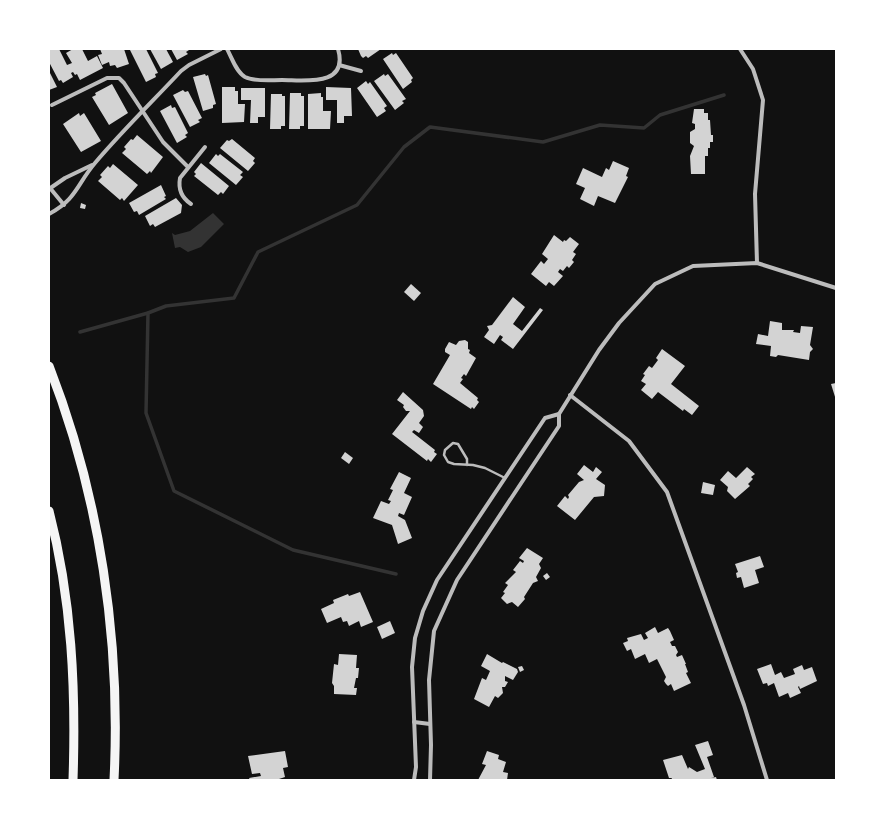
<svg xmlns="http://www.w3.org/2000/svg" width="885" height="829" font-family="'Noto Sans',sans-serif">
<rect width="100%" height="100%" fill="#111"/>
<polygon fill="#333" points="213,213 224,224 201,247 188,252 180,247 175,248 172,233 175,235 190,231"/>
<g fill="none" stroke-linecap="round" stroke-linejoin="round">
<g stroke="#333" stroke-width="3.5">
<polyline points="148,313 146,413 174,491 293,550 396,574"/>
<polyline points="80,332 148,313 166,306 234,298 258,252 357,205 404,147 430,127 543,142 600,125 644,128 660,115 724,95"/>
</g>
</g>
<g fill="#d3d3d3">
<polygon points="49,49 59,49 67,65 72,63 66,53 73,49 82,49 88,61 97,56 103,68 80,80 77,74 75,75 73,72 71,73 73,77 63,83 61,80 59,81 49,62"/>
<polygon points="100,49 124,49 129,64 117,68 115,65 110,66 109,62 102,65 98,55 102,54"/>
<polygon points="132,49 146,49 158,73 155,74 156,77 146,82 130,50"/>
<polygon points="150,49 166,49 173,62 161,69"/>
<polygon points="171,49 188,49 189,50 186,52 188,54 177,60"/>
<polygon points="358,49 381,49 368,58 366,56 363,58 361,56"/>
<polygon points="392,53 393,55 396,53 413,78 411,80 412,82 403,89 383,59"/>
<polygon points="49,71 57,87 49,90"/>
<polygon points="205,74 206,76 208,75 216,104 213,105 213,108 203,111 193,77"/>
<polygon points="384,74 385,76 388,74 406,99 402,101 404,103 395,110 374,81"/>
<polygon points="366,81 368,84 370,82 387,106 384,108 386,111 377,117 357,88"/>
<polygon points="112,84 128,113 109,125 92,97 96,95 95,93"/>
<polygon points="222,87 235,87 235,91 238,91 238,104 245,104 244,122 222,123"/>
<polygon points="326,87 351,88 352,116 344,116 344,123 337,123 337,100 326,100"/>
<polygon points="241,88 265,88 265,117 258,117 258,123 250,123 251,100 241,100"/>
<polygon points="183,90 185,92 188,91 202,118 198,120 200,122 190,127 173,95"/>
<polygon points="290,93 301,93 301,96 304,96 304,126 300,126 300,129 289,129"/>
<polygon points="321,93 321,97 323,97 323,111 331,111 330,129 308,129 308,94"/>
<polygon points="271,94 282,94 282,96 285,96 285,126 281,126 281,129 270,129"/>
<polygon points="171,105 172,108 175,107 188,133 185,135 187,137 177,143 160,111"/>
<polygon points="694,109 704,109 704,113 708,113 708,120 710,120 711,135 713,135 713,142 710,142 710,148 708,148 708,156 705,156 705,174 691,174 690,156 694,146 690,143 690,132 695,129 695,124 692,123"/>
<polygon points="79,113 80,116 84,113 101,141 81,152 63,124"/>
<polygon points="137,135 163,157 151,173 150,171 147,174 122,153 126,149 124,147 131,139 133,140"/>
<polygon points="232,139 255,158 253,161 255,163 248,171 220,148 227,140 229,141"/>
<polygon points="216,154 218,156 220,154 243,172 240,175 243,177 236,185 209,163"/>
<polygon points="613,161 629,168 626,176 628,177 615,203 598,196 594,206 580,199 585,188 576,184 583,168 602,177 606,168 609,170"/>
<polygon points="201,163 229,186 223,194 221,192 218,195 194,176 196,174 194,172"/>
<polygon points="113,164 138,185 124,201 122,198 120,200 98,181 102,177 100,175 108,166 110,168"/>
<polygon points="161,185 166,196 164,197 166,199 139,215 137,211 134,212 129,203"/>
<polygon points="176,198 182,205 181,213 155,227 153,224 150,226 145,216"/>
<polygon points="81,203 86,205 85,209 80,208"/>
<polygon points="554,235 563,242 564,240 566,241 570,237 579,244 573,252 576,254 572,260 574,262 569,268 567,266 563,271 560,269 558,272 563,276 554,286 549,282 546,286 531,274 541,261 544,264 548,259 542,254"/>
<polygon points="411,284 421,293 414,301 404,292"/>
<polygon points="513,297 525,307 513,324 522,331 540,308 543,310 513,349 501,340 503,337 500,335 494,344 484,337 489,330 487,326 492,325"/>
<polygon points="770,321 782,323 782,330 794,330 793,332 800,333 801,326 813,327 810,345 813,349 810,352 809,360 778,355 776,357 770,356 771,346 756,344 758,334 768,336"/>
<polygon points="465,340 468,342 468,349 470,350 469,353 476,358 466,376 464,374 461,378 463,379 460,383 478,398 477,400 479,402 474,409 472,407 471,409 433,384 450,355 445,352 445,349 449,342 456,345 459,341"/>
<polygon points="662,349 685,366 671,384 699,406 692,415 684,409 683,411 658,392 652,399 641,390 646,384 641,381 645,375 643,374 649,366 652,368 658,360 656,358"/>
<polygon points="836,383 836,400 831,384"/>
<polygon points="403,392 423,410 424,416 419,423 423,427 419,433 414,430 412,432 435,450 434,452 437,454 431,462 428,459 427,461 392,434 410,411 406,411 403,407 404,405 397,400"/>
<polygon points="345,452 353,458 349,464 341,458"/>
<polygon points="584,465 593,472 596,467 602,472 596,479 605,485 604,496 594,497 575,520 557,506 565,496 568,499 569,497 568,495 579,482 584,480 577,474"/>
<polygon points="747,467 755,474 751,477 753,479 748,484 750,486 735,499 727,491 728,487 720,480 728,471 736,478"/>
<polygon points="399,472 411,478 404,493 412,497 404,515 399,513 398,516 405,520 412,538 398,544 392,525 373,518 381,501 389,504 391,501 388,500 393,490 390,489"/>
<polygon points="703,482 715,485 713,495 701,493"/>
<polygon points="527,548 543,558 539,564 541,568 536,577 538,581 533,583 524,597 525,599 518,607 512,602 507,604 501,598 505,593 503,592 508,585 505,583 516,572 513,570 520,561 523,563 524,561 519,558"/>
<polygon points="760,556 764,567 755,570 759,583 744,588 741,577 737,578 736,573 738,572 735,564"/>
<polygon points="547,573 550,577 546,580 543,576"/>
<polygon points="360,592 373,622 361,627 359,621 349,626 347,621 343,622 341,617 327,623 321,609 334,603 333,600 348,594 349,596"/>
<polygon points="390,621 395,633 382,639 377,627"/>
<polygon points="655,627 658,633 668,628 670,631 674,640 670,642 672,646 675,646 678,652 676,655 677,657 682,655 686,664 685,664 688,672 686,673 691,683 674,691 671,684 668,686 666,684 664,681 666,677 657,659 649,663 645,654 635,659 631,649 627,651 623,643 628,641 627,638 641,634 644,640 648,638 645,633"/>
<polygon points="339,654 357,655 356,668 359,668 358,678 356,678 354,688 357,688 356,695 334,694 334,686 332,683 334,664 338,665"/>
<polygon points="487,654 502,663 503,662 517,669 518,672 513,680 505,676 505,681 508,682 505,687 502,687 503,693 498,698 495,696 489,707 474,699 482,678 486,680 490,671 481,666"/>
<polygon points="771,664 775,675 781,672 784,678 795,674 793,669 802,665 804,670 812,667 817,681 800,689 799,686 798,687 801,693 790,698 788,693 779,697 774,683 768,686 767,683 763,684 757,669"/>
<polygon points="522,666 524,670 520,672 518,667"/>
<polygon points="708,741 713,755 707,757 714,777 711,778 716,777 717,780 671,780 672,778 669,778 663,760 682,755 688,769 689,767 697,772 705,769 695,745"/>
<polygon points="285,751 288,767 283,768 285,777 276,780 250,780 249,778 261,776 260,773 252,774 248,756"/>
<polygon points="487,751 499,755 498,759 506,762 503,772 508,773 507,780 478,780 486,765 482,764"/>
</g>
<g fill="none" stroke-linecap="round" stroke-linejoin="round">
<polyline stroke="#bcbcbc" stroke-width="2.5" points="467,465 467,459 458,444 453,443 445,450 444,455 448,462 454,464 473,465 485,468 505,478"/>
<g stroke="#bcbcbc" stroke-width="4">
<path d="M227,49c5,9 9,23 18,28 10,5 26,3 37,3 23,0 67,7 56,-31"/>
<polyline points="740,49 753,69 763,100 755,194 757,263"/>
<polyline points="339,65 361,71"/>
<polyline points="52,105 107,78 119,78 124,83 163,142 188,167"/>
<polyline points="50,188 64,205"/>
<polyline points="49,189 65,178 92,165"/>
<path d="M191,204c-9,-6 -13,-15 -11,-26l25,-31"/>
<path d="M49,214c28,-15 28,-30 46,-51 27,-32 57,-61 86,-92l8,-6 32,-16"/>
<polyline points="570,395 629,441 667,492 744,705 767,780"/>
<polyline points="414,722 430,724"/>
<polyline points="414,780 416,767 412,667 415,638 423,611 437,580 545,418 559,414"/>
<polyline points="430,780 431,745 429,680 434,631 457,580 559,426 559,414 599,350 619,323 655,284 693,266 757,263 836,288"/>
</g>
<g stroke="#f5f5f5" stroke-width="9">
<path d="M49,366c51,131 72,274 65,414"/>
<path d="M49,511c23,88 27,179 24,269"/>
</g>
</g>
<rect width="885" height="829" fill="none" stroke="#ffffff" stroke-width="100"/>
</svg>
